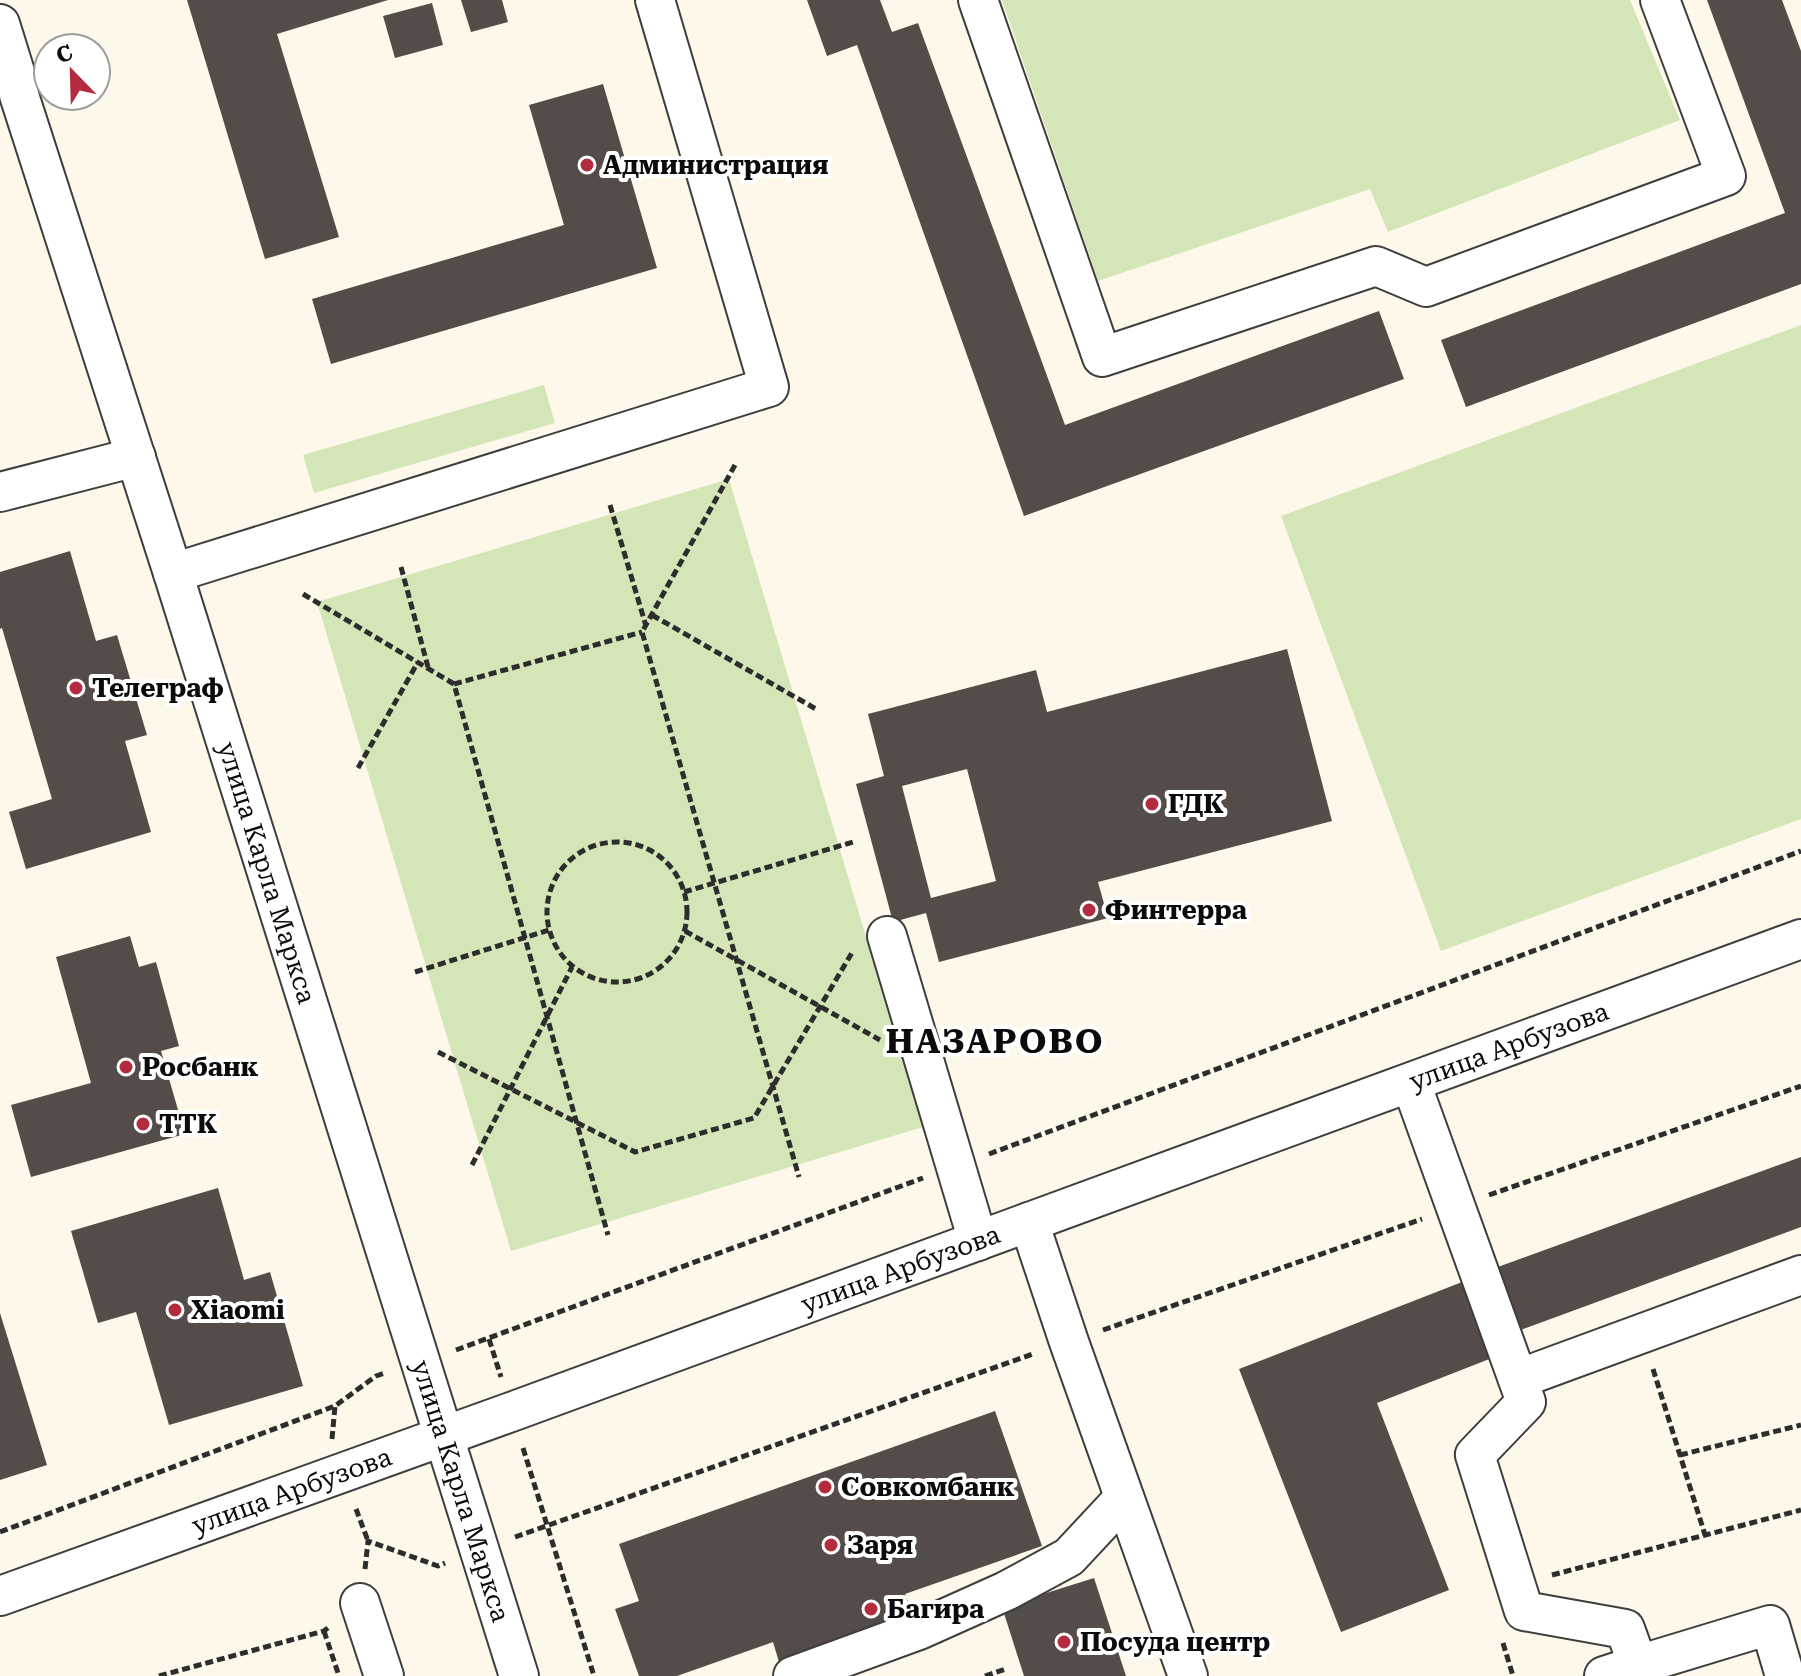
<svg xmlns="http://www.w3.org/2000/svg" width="1801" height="1676" font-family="'Roboto Serif',serif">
<rect width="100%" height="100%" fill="#fef8eb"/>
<g fill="#d4e6b7">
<polygon points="1002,0 1630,0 1680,120 1388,232 1370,189 1098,281"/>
<polygon points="1801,325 1801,819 1441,951 1281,516"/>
<polygon points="544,385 555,423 314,493 303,455"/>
<polygon points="729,479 923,1127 511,1251 317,602"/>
</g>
<g fill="#534c48" fill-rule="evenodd">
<polygon points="187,0 388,0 277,34 339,237 265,259"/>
<polygon points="461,0 502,0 508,22 471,32"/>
<polygon points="807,0 880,0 892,32 918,23 1065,425 1379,311 1404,379 1024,516 857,45 827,56"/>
<polygon points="1707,0 1782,0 1801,51 1801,284 1466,407 1441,340 1785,213"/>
<polygon points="432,3 443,45 395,58 383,16"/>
<polygon points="603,84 657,268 331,364 312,299 564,225 529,105"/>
<polygon points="70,551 96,641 117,635 147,735 125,741 151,832 26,869 9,812 52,799 2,628 0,629 0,572"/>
<path d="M1287,649l45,172 -234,61 10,36 -169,44 -13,-49 -33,9 -37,-138 28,-8 -16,-62 168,-44 11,42zM967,769l29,112 -65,17 -29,-112z"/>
<polygon points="130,936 139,967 156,962 179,1046 161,1051 185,1134 31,1177 11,1105 91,1083 56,957"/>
<polygon points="1801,1157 1801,1227 1518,1331 1495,1268"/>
<polygon points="218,1188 244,1280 270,1272 303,1386 169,1425 136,1312 98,1323 71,1231"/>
<polygon points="1462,1282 1492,1358 1377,1403 1449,1590 1341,1632 1239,1369"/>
<polygon points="0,1313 47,1465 0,1480"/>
<polygon points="995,1411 1042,1546 905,1594 913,1615 779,1662 773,1642 677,1676 639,1676 615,1609 639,1601 619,1544"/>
<polygon points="1094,1578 1126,1676 1024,1676 1002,1607"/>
</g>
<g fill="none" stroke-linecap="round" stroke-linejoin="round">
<defs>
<g id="minor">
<polyline points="978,0 1102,357 1376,266 1426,287 1726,176 1660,0"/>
<path id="s1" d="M0,24l18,58 1,13 154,478 346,1103"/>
<polyline points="0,492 136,457"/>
<polyline points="173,573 769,387 655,0"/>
<polyline points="887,936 978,1241"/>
<polyline points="1411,1083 1526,1402 1475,1455 1524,1611 1625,1629 1638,1665 1604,1676"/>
<polyline points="1029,1222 1069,1342 1188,1676"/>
<polyline points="1518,1379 1801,1275"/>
<path id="s2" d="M0,1596l511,-184 1290,-473"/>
<polyline points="360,1603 384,1676"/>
<polyline points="1638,1665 1770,1625 1785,1676"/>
<polyline points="793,1676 919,1630 1006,1591 1069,1557 1124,1498"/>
</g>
</defs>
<use href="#minor" stroke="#3e3e3e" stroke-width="42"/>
<g stroke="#2d2d2d" stroke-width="5" stroke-dasharray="8 4" stroke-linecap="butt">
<polyline points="735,465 642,632 799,1177"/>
<polyline points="610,505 646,626"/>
<polyline points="401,567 428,667"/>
<polyline points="303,594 454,684 608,1235"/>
<polyline points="652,615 816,709"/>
<polyline points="454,684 642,632"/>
<polyline points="358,768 418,662"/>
<circle cx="617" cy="912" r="70"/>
<polyline points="684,892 853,842"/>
<polyline points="685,931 880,1040"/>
<polyline points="415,972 549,930"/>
<polyline points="438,1052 635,1152 754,1118 853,951"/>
<polyline points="989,1154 1801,851"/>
<polyline points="472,1165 572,967"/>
<polyline points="1489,1195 1801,1086"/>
<polyline points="1103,1330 1422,1219"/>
<polyline points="489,1339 501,1377"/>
<polyline points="456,1350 923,1178"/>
<polyline points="1653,1369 1705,1535"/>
<polyline points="332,1439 335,1406"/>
<polyline points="523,1448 594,1676"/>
<polyline points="1680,1455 1801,1425"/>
<polyline points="356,1509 368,1541"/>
<polyline points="0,1532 335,1406 376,1376 385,1373"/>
<polyline points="515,1537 1033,1354"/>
<polyline points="365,1569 368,1541 438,1566 445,1563"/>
<polyline points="1552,1575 1801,1510"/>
<polyline points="324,1631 339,1676"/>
<polyline points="1503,1643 1513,1676"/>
<polyline points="159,1676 324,1631 329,1627"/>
<polyline points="985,1676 1006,1669"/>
</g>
<use href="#minor" stroke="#fff" stroke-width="38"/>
</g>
<g fill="#b42a3e" stroke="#fff" stroke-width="3">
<circle cx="587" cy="165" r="8"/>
<circle cx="76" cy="688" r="8"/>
<circle cx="1152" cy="804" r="8"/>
<circle cx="1089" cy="910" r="8"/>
<circle cx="126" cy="1067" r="8"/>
<circle cx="143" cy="1124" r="8"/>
<circle cx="175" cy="1310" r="8"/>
<circle cx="825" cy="1487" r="8"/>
<circle cx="831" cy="1545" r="8"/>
<circle cx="871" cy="1609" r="8"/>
<circle cx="1064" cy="1642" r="8"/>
</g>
<g text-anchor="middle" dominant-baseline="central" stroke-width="8" stroke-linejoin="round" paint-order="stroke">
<g font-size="26" font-weight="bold" fill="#0b0b0b" stroke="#fff" text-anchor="start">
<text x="603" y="165">Администрация</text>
<text x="92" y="688">Телеграф</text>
<text x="1168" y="804">ГДК</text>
<text x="1105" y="910">Финтерра</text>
<text x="142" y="1067">Росбанк</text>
<text x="159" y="1124">ТТК</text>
<text x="191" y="1310">Xiaomi</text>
<text x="841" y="1487">Совкомбанк</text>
<text x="847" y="1545">Заря</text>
<text x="887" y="1609">Багира</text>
<text x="1080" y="1642">Посуда центр</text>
</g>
<g font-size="26" fill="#0b0b0b" stroke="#fff">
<text stroke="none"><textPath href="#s1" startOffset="890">улица Карла Маркса</textPath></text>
<text stroke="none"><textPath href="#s2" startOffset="1606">улица Арбузова</textPath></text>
<text stroke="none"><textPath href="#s2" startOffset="958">улица Арбузова</textPath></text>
<text stroke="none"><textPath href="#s2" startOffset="310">улица Арбузова</textPath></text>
<text stroke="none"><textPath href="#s1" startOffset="1538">улица Карла Маркса</textPath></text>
</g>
<g font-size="34" font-weight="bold" letter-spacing="2" fill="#0b0b0b" stroke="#fff">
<text x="995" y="1041">НАЗАРОВО</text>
</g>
</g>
<g transform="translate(72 72) rotate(337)"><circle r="38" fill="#ffffff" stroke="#9d9d9d" stroke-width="2"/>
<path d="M0-6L14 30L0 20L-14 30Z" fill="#b42a3e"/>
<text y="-12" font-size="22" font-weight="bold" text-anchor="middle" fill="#0b0b0b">С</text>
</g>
</svg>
